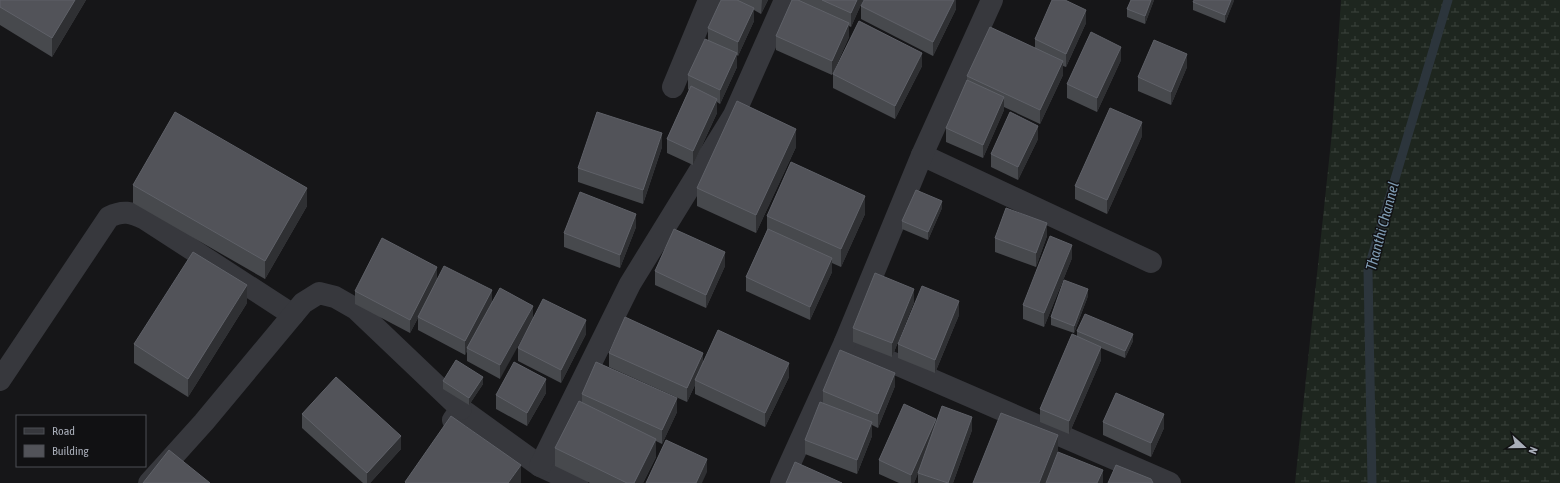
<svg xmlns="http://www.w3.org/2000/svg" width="1560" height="483" font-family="'Asap Condensed',sans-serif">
<defs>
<pattern id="wetland-marsh" width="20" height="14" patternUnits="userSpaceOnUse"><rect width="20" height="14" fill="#1e261f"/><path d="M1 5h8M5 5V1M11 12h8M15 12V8" fill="none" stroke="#3c433d"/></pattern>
</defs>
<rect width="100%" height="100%" fill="#161618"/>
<polygon fill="url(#wetland-marsh)" points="1341,0 1560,0 1560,483 1295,483 1332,132"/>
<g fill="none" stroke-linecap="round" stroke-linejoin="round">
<polyline stroke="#2c353c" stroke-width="9" points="1372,483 1368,270 1448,0"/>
<g stroke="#37383d" stroke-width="22">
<polyline points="673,87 709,0"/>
<polyline points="922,155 1151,262"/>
<polyline points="845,342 1170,483"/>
<path d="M0,380l109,-163c14,-7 22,-5 36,2l148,96"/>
<polyline points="453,420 461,409 540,466 577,483"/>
<polyline points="540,466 630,284 734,115 785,0"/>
<polyline points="149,483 204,422 303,303 319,293 335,297 356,309 461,409"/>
<polyline points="781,483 845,342 922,155 992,0"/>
</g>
</g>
<g fill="#47494d">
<polygon points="0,0 86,0 52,57 0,25"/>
<polygon points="721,0 768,0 761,14 754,10 754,21 738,56 737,55 737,67 720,104 717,102 717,113 693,165 667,153 667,139 689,90 688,89 688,75 708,40 708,28"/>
<polygon points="792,0 863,0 851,27 849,26 849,37 832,75 776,50 776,36"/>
<polygon points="956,0 956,9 933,56 861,19 861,6"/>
<polygon points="1131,0 1154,0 1145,24 1127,17 1127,9"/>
<polygon points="1234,0 1225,23 1193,10 1193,2"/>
<polygon points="1086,23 1066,67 1063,66 1063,75 1040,124 1004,107 1004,110 983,158 946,142 946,128 967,80 967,76 1035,48 1035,39"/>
<polygon points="1121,60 1097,112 1067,98 1067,84"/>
<polygon points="922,66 895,119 833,88 833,74"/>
<polygon points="1187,67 1171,105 1138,91 1138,77"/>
<polygon points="1142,136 1107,214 1075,199 1075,186"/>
<polygon points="1038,139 1018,180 991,167 991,154"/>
<polygon points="662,147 643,204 578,182 578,168"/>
<polygon points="796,147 756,233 697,206 697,188"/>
<polygon points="133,185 307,206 265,279 133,203"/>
<polygon points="942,208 928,240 902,229 902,221"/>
<polygon points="865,214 841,267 832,263 832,272 810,320 746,291 746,277 767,230 767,216"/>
<polygon points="636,227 620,268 564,247 564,233"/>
<polygon points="1047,236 1036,267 995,252 995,238"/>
<polygon points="1072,258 1044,327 1023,319 1023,305"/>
<polygon points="725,266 706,308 655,285 655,271"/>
<polygon points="437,279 492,303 500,288 500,379 467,361 467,351 465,355 418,330 418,318 410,333 355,304 355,291"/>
<polygon points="1088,296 1074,333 1051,325 1051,317"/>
<polygon points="914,302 892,357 853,342 853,328"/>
<polygon points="247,303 188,397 134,363 134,344"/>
<polygon points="959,315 935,373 898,358 898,344"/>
<polygon points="1077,331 1133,341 1125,358 1101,348 1101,360 1069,434 1040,422 1040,409 1077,336"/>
<polygon points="586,334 561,383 518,361 518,348"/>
<polygon points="609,353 703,362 789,377 765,427 695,394 695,385 687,402 609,367"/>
<polygon points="443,381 483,384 469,405 443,389"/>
<polygon points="895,386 878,428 872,425 872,436 857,474 805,454 805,440 823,403 823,391"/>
<polygon points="546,393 527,426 496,409 496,395"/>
<polygon points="582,394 677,412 662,444 656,441 656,457 643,483 590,483 555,466 555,448 582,402"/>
<polygon points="302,414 401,449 370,483 363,483 302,428"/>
<polygon points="1103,422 1164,428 1151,457 1103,435"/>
<polygon points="936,423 972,430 953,483 918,483 918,473 914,483 899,483 879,474 879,460"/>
</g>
<g fill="#2f3033">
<polygon points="75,0 86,0 52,57 52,38"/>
<polygon points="762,0 768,0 761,14"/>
<polygon points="857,0 863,0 851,27 851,13"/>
<polygon points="954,0 956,0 956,9 933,56 933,42"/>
<polygon points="1151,0 1154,0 1145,24 1145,16"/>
<polygon points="1231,0 1234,0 1234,1 1225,23 1225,15"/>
<polygon points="754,8 754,21 738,56 738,42"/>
<polygon points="1086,10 1086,23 1066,67 1066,54"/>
<polygon points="849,23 849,37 832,75 832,61"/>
<polygon points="1121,47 1121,60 1097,112 1097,98"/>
<polygon points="737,53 737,67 720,104 720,90"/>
<polygon points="922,53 922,66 895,119 895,106"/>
<polygon points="1187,54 1187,67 1171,105 1171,92"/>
<polygon points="1063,61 1063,75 1040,124 1040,110"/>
<polygon points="1004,97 1004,110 983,158 983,145"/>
<polygon points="717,99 717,113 693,165 693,151"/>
<polygon points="1142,122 1142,136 1107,214 1107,200"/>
<polygon points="1038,126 1038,139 1018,180 1018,167"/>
<polygon points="796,129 796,147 756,233 756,215"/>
<polygon points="662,133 662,147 643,204 643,190"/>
<polygon points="307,188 307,206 265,279 265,261"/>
<polygon points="865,196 865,214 841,267 841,249"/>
<polygon points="942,201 942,208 928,240 928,232"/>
<polygon points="636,214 636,227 620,268 620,255"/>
<polygon points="1047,223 1047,236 1036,267 1036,253"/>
<polygon points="1072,245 1072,258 1044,327 1044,313"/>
<polygon points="725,252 725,266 706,308 706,295"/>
<polygon points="832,258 832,272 810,320 810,307"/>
<polygon points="437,267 437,280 418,317 418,318 410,333 410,320"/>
<polygon points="247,285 247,303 188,397 188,379"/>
<polygon points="914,289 914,302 892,357 892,343"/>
<polygon points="1088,289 1088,296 1074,333 1074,326"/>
<polygon points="492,290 492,303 467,348 467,351 465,355 465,341"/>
<polygon points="959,301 959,315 935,373 935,360"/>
<polygon points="533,306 533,319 500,379 500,365"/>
<polygon points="586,320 586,334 561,383 561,370"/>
<polygon points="1133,334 1133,341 1125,358 1125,351"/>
<polygon points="1101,347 1101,360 1069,434 1069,421"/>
<polygon points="703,353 703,366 695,380 695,385 687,402 687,388"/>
<polygon points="789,363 789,377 765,427 765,413"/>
<polygon points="895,373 895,386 878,428 878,414"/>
<polygon points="483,377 483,384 469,405 469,398"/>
<polygon points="546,379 546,393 527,426 527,413"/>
<polygon points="677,398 677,412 662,444 662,430"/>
<polygon points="1164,414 1164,428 1151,457 1151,443"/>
<polygon points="972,417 972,430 953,483 948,483"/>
<polygon points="936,419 936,432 914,483 911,483 911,475"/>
<polygon points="872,422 872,436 857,474 857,460"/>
<polygon points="1058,435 1058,453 1046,483 1039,483"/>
<polygon points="401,436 401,449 370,483 367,483 367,473"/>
<polygon points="656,439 656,457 643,483 634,483"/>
<polygon points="707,459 707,472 702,483 696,483"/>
<polygon points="521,465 521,483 508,483"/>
<polygon points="1103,470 1103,483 1097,483"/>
</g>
<g fill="#525359" stroke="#5f6168">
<polygon points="0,0 75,0 52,38 0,7"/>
<polygon points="721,0 737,0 754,8 738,42 708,28"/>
<polygon points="792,0 798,0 849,23 832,61 776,36"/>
<polygon points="822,0 857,0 851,13"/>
<polygon points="864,0 954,0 933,42 861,6"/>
<polygon points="1052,0 1065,0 1086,10 1066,54 1035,39"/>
<polygon points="1131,0 1151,0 1145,16 1127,9"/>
<polygon points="1194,0 1231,0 1225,15 1193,2"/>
<polygon points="859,21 922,53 895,106 833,74"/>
<polygon points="990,27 1063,61 1040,110 967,76"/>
<polygon points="1091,32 1121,47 1097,98 1067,84"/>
<polygon points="705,39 737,53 720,90 688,75"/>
<polygon points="1154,40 1187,54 1171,92 1138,77"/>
<polygon points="967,80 1004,97 983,145 946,128"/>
<polygon points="691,86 717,99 693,151 667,139"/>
<polygon points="737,101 796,129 756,215 697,188"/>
<polygon points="1110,108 1142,122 1107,200 1075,186"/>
<polygon points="175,112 307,188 265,261 133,185"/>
<polygon points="597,112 662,133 643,190 578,168"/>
<polygon points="1010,112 1038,126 1018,167 991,154"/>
<polygon points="791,162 865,196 841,249 767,216"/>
<polygon points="916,190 942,201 928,232 902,221"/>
<polygon points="580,192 636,214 620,255 564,233"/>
<polygon points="1006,208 1047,223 1036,253 995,238"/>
<polygon points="674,229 725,252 706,295 655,271"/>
<polygon points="768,229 832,258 810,307 746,277"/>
<polygon points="1050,236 1072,245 1044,313 1023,305"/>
<polygon points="382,238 437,267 410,320 355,291"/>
<polygon points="193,252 247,285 188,379 134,344"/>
<polygon points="444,266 492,290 465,341 418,317"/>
<polygon points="875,273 914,289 892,343 853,328"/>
<polygon points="1064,280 1088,289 1074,326 1051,317"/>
<polygon points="922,286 959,301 935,360 898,344"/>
<polygon points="500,288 533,306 500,365 467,348"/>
<polygon points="543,299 586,320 561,370 518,348"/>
<polygon points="1085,314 1133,334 1125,351 1077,331"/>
<polygon points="625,317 703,353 687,388 609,353"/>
<polygon points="718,330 789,363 765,413 695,380"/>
<polygon points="1072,334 1101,347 1069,421 1040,409"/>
<polygon points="840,350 895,373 878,414 823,391"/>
<polygon points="456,360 483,377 469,398 443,381"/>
<polygon points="514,362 546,379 527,413 496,395"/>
<polygon points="596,362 677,398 662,430 582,394"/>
<polygon points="336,377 401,436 367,473 302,414"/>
<polygon points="1116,393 1164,414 1151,443 1103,422"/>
<polygon points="579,401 656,439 634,483 627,483 555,448"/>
<polygon points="820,402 872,422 857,460 805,440"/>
<polygon points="904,404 936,419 911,475 879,460"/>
<polygon points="942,406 972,417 948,483 918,473"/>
<polygon points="1001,413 1058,435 1039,483 973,483"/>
<polygon points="451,416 521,465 508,483 406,483 405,482"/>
<polygon points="666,440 707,459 696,483 646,483"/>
<polygon points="169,450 210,483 143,483"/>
<polygon points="1058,452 1103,470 1097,483 1046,483"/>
<polygon points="795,462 842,483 786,483"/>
<polygon points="1116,465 1151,479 1153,483 1108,483"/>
</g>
<g text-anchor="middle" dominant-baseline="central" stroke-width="3" stroke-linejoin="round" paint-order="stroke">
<g font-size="15" font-style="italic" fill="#7f9bb3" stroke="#111113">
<text transform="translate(1382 226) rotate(-75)">Thanthi Channel</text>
</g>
</g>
<rect x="16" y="415" width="130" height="52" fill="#111113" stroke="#4d4f55"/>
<rect x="24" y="428" width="20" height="6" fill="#37383d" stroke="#4d4f55"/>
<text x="52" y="435" font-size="12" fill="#a8adb8">Road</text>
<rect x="24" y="445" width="20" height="12" fill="#525359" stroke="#4d4f55"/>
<text x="52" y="455" font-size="12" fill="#a8adb8">Building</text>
<g transform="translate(1524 447) rotate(111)" stroke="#111113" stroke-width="3" paint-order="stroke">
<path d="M0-3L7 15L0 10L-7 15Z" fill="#a8adb8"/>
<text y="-6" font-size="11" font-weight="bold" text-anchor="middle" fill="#a8adb8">N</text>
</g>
</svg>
